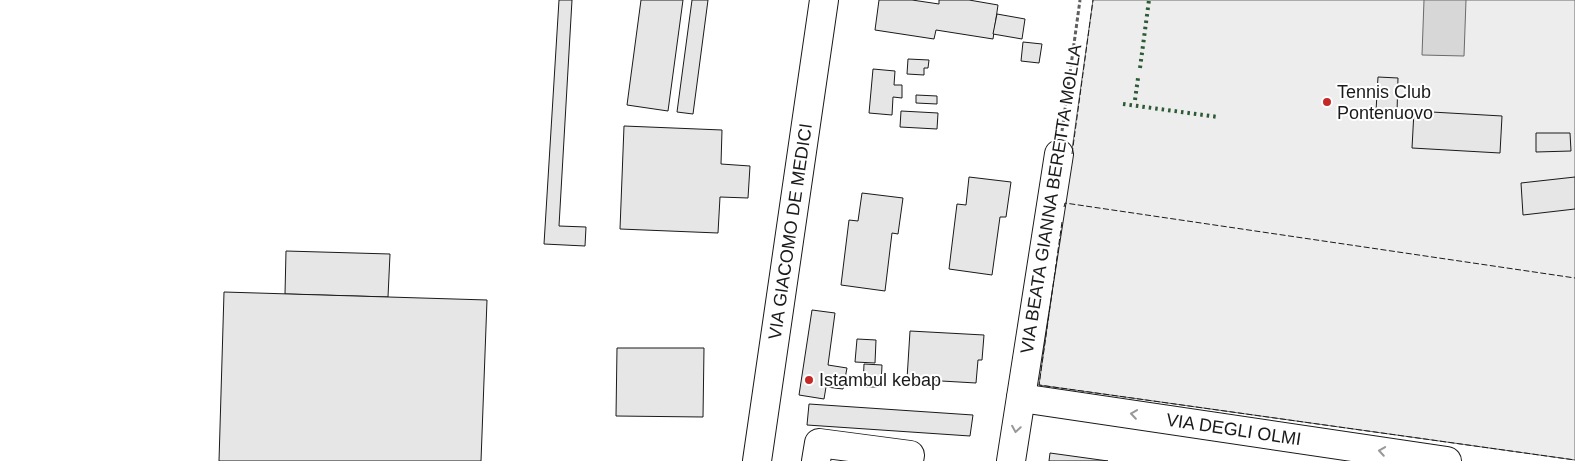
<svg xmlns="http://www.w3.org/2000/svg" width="1575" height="461" font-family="Arial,sans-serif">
<rect width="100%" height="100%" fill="#fff"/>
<polygon fill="#ededed" stroke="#6a6a6a" points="1093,0 1575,0 1575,460 1039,385"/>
<polygon fill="#d7d7d7" stroke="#6a6a6a" points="1424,0 1466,0 1464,56 1422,55"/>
<g fill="#e6e6e6" stroke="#1a1a1a">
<polygon points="559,0 572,0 559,226 586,227 585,246 544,244"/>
<polygon points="641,0 683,0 668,111 627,105"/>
<polygon points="692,0 708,0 693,114 677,112"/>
<polygon points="879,0 912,0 939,4 939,0 969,0 998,5 993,39 936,30 934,39 875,30"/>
<polygon points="997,14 1025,19 1022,39 993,34"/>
<polygon points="1023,42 1042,44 1039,63 1021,61"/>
<polygon points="908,59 929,60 928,68 924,68 924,75 907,74"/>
<polygon points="873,69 895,71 894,85 902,85 902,98 893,97 892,115 869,113"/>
<polygon points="1378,77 1398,78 1397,112 1376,111"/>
<polygon points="916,95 937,96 937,104 916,103"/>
<polygon points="901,111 938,113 937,129 900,127"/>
<polygon points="1414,111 1502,116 1500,153 1412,148"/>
<polygon points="624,126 722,130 721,164 750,166 748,198 720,197 718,233 620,229"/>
<polygon points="1536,133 1570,133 1571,151 1536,152"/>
<polygon points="969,177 1011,182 1006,217 1000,217 992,275 949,269 957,204 966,205"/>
<polygon points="1575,177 1575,209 1523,215 1521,183"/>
<polygon points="862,193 903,198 898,234 892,233 885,291 841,285 849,220 858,221"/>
<polygon points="286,251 390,254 388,297 285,294"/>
<polygon points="224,292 487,300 481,461 219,461"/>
<polygon points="812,310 835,313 828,365 847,368 843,389 826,387 824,399 799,395"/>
<polygon points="910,331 984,335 982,360 978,360 976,383 907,379"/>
<polygon points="857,339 876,340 875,363 855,362"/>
<polygon points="617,348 704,348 703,417 616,416"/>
<polygon points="864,364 882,365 881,387 863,387"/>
<polygon points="809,404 973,415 970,436 807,425"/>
<polygon points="1050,453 1108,461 1049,461"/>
</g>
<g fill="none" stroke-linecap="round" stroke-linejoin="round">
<defs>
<g id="minor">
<path id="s1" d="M1021,398l426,63"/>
<polyline points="816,461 819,443 910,455 909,461"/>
<polyline points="1011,461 1059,154"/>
</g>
<g id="major">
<path id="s2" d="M757,461l67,-461"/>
</g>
</defs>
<use href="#minor" stroke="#1a1a1a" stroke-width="30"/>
<use href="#major" stroke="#1a1a1a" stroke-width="30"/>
<polyline stroke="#5f5f5f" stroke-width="3" stroke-dasharray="4 2.5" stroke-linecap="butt" points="1062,131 1080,0"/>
<use href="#minor" stroke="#fff" stroke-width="28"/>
<use href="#major" stroke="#fff" stroke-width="28"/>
<g stroke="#2b5a34" stroke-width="4" stroke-dasharray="2.5 4" stroke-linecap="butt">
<polyline points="1140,68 1149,0"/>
<polyline points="1135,100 1138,78"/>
<polyline points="1123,104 1218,117"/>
</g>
<g stroke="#1a1a1a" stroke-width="1" stroke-dasharray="6 2.5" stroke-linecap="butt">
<polyline points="1072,154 1093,0"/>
<polyline points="1064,207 1065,203 1575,278"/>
<polyline points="1062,222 1039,385 1575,460"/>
</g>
</g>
<defs><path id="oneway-chevron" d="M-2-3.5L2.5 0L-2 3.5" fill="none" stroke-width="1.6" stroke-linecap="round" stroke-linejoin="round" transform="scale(1.25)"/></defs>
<g stroke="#989898">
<use href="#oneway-chevron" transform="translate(1134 414) rotate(-172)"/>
<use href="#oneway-chevron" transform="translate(1016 429) rotate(99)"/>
<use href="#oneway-chevron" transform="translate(1382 451) rotate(-171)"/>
</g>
<g fill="#c62828" stroke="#fff" stroke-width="2">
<circle cx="1327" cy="102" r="5"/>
<circle cx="809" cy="380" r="5"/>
</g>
<g text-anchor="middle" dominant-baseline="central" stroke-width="4" stroke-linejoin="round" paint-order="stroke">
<g font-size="18" fill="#1a1a1a" stroke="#fff" text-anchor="start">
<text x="1337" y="92">Tennis Club<tspan x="1337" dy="21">Pontenuovo</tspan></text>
<text x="819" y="380">Istambul kebap</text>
</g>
<g font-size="18" fill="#1a1a1a" stroke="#fff">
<text transform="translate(1051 199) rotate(-81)">VIA BEATA GIANNA BERETTA MOLLA</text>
<text stroke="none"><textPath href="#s2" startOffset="232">VIA GIACOMO DE MEDICI</textPath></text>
<text stroke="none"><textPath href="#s1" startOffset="215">VIA DEGLI OLMI</textPath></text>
</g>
</g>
</svg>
